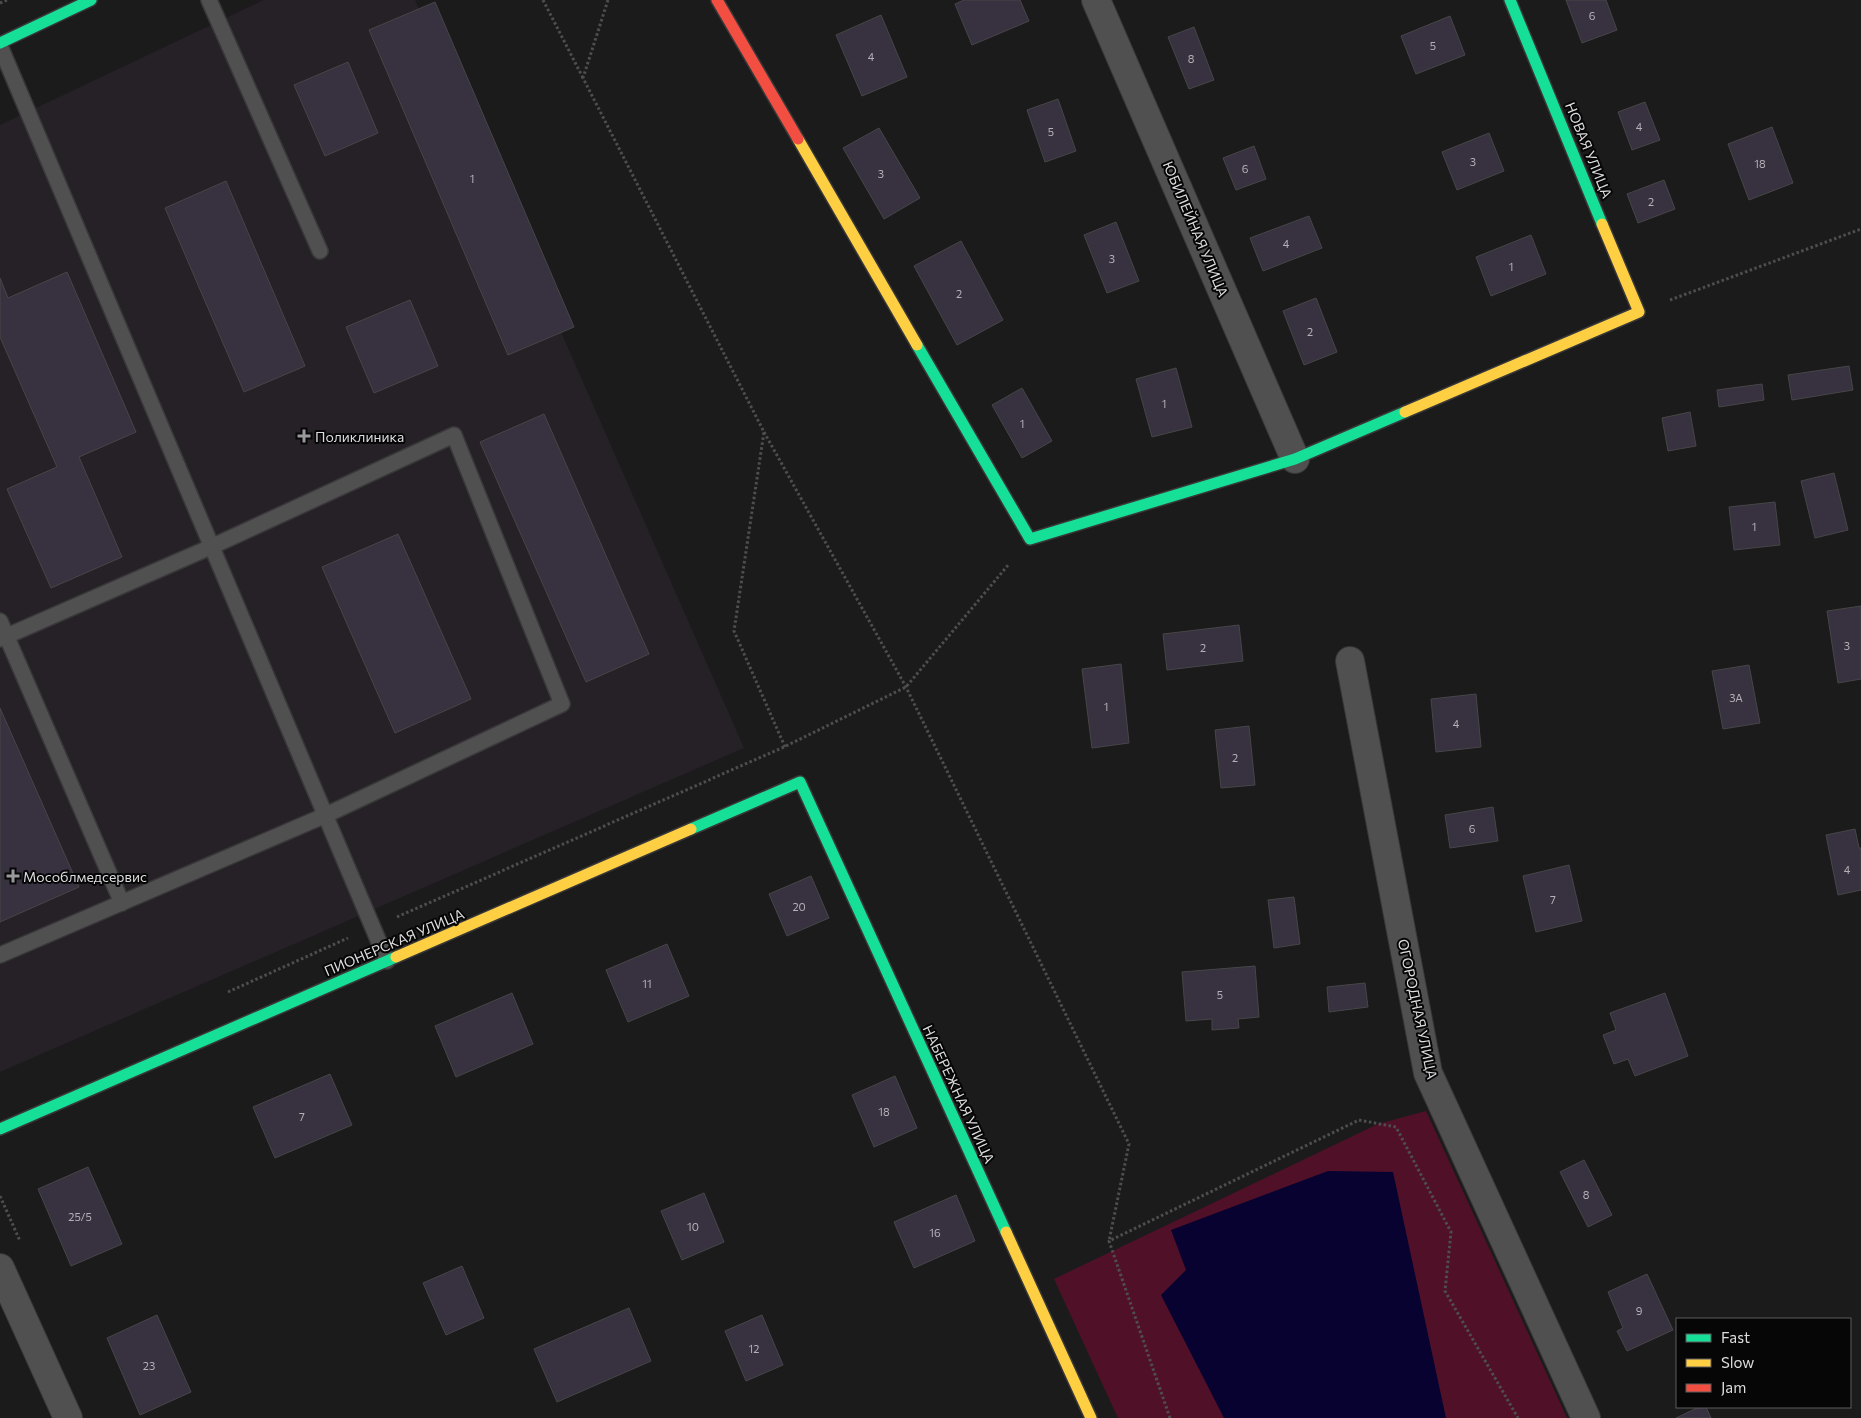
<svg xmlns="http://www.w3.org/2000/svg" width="1861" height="1418" font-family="Commissioner,sans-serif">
<rect width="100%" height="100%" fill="#1c1b1c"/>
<polygon fill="#262027" points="264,0 415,0 744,748 0,1072 0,125"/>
<polygon fill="#501128" points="1426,1111 1567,1418 1118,1418 1054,1279 1378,1124"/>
<polygon fill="#070230" points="1328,1171 1393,1172 1446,1418 1224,1418 1161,1295 1186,1270 1171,1230"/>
<g fill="#373140" stroke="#474647">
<polygon points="964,0 1020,0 1029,21 972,45 955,4"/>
<polygon points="1566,0 1606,0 1617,30 1582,43"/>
<polygon points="435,2 574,327 508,355 369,30"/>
<polygon points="881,15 907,77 862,96 836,35"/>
<polygon points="1450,16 1465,55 1416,74 1401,36"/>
<polygon points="1194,27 1214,80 1189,89 1168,37"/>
<polygon points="348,62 378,133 325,156 294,85"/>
<polygon points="1058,99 1076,151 1045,162 1027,110"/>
<polygon points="1645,102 1660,140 1632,150 1618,112"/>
<polygon points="1772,127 1793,183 1749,200 1728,144"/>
<polygon points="879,128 920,198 884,219 843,148"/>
<polygon points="1489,133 1504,171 1457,190 1442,152"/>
<polygon points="1254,146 1266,179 1236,190 1223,158"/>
<polygon points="1664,180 1675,209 1638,223 1627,194"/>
<polygon points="226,181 305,366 244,392 165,208"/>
<polygon points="1309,216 1322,248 1263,271 1250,238"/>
<polygon points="1116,222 1139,281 1107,293 1084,235"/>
<polygon points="1531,235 1546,274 1491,296 1476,257"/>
<polygon points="961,241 1003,320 957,345 914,266"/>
<polygon points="67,272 136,432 79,457 122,557 51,588 7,489 57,467 0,337 0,278 8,298"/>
<polygon points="1316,298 1337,352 1304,365 1283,311"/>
<polygon points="410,300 438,366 374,393 346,327"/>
<polygon points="1849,366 1853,390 1792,400 1788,375"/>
<polygon points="1176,368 1192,427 1152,437 1136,379"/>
<polygon points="1762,384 1764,400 1719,407 1717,390"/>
<polygon points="1022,388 1052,441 1022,458 992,405"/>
<polygon points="1690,412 1696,446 1668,451 1662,418"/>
<polygon points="544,414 649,654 586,682 480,442"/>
<polygon points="1834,473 1848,530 1815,538 1801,481"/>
<polygon points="1775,502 1780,545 1734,550 1729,507"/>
<polygon points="398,534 471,699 395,733 322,567"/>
<polygon points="1861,606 1861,679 1838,683 1827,611"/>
<polygon points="1239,625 1243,661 1167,670 1163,634"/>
<polygon points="1121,664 1129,743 1092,748 1082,669"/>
<polygon points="1749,665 1760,723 1723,729 1712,671"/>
<polygon points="1476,694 1481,747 1436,752 1431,699"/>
<polygon points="0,708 79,887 0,922"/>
<polygon points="1249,726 1255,785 1221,788 1215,730"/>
<polygon points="1493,807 1498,841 1450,848 1445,815"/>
<polygon points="1855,829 1859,848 1861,848 1861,890 1838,895 1826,835"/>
<polygon points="1569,865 1582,921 1536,932 1523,876"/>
<polygon points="811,876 829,918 787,936 769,894"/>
<polygon points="1294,897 1300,944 1274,948 1268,900"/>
<polygon points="667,944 689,996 628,1022 606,970"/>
<polygon points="1255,966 1259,1017 1238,1019 1239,1028 1212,1030 1212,1019 1186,1021 1182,972"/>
<polygon points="1365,983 1368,1007 1329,1012 1327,987"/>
<polygon points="512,993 533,1044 456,1077 435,1026"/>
<polygon points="1665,993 1688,1056 1635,1076 1628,1059 1614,1064 1603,1035 1616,1030 1610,1013"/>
<polygon points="330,1074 352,1125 275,1158 253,1107"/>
<polygon points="895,1076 917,1128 874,1147 852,1095"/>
<polygon points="1584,1160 1612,1215 1588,1227 1560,1172"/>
<polygon points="88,1167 122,1244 71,1266 38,1189"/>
<polygon points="704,1193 724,1242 682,1260 661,1211"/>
<polygon points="956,1195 975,1241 914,1268 894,1222"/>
<polygon points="462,1266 484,1318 446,1335 423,1283"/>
<polygon points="1647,1274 1673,1330 1627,1351 1617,1331 1623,1328 1608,1292"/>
<polygon points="629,1308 651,1361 557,1402 534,1349"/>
<polygon points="157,1315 191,1392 140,1415 107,1338"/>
<polygon points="762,1315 783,1365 746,1381 725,1331"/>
<polygon points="1699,1407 1706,1407 1711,1418 1676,1418"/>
</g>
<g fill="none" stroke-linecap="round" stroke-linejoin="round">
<defs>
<g id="lane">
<polyline points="209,0 320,251"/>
<polyline points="0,46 387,961"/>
<polyline points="0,621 122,903"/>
<polyline points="0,639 213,546 454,435 562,704 326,815 0,955"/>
</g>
<g id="street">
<polyline points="1096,0 1295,459"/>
<polyline points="1350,661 1428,1073 1586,1418"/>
<polyline points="0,1268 68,1418"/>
</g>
<g id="fast">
<polyline points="1510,0 1602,224"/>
<polyline points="0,43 91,0"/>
<polyline points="917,345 1030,539 1295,459 1405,412"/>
<polyline points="691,829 800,782 1006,1232"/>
<polyline points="0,1129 396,957"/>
</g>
<g id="slow">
<polyline points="798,139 917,345"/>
<polyline points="1405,412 1639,312 1602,224"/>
<polyline points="396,957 691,829"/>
<polyline points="1006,1232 1091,1418"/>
</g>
<polyline id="jam" points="717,0 798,139"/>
</defs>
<use href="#lane" stroke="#393839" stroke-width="18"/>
<use href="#street" stroke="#393839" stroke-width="30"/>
<use href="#fast" stroke="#393839" stroke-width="14"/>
<use href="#slow" stroke="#393839" stroke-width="14"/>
<use href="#jam" stroke="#393839" stroke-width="14"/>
<g stroke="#4e4e4f" stroke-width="3" stroke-dasharray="2.5 2.5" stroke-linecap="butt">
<polyline points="543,0 583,78"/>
<polyline points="608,0 583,78 764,432 734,631 785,747"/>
<polyline points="0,3 7,0"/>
<polyline points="1670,300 1861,229"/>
<polyline points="764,432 906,687 1129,1144 1109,1241"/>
<polyline points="397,917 784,747 906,687 1009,564"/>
<polyline points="228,992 348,938"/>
<polyline points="0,1196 20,1241"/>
<polyline points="1170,1418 1109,1241 1359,1120 1396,1127 1451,1232 1445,1291 1518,1418"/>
</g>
<use href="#lane" stroke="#515051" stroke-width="15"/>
<use href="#street" stroke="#515051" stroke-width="28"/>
<use href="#fast" stroke="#16e098" stroke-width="11"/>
<use href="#slow" stroke="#ffcf43" stroke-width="11"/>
<use href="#jam" stroke="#f24e42" stroke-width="11"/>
</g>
<g fill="#99989a" stroke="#060607" stroke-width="2">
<path d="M301.5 428.5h5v5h5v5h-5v5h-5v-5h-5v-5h5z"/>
<path d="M10.5 868.5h5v5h5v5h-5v5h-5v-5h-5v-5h5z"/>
</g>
<g text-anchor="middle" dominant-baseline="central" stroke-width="4" stroke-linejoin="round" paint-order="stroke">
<g font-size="11" fill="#b4b1b6">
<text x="1592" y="15">6</text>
<text x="1433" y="45">5</text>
<text x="871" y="56">4</text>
<text x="1191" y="58">8</text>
<text x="1639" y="126">4</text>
<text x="1051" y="131">5</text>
<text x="1473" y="161">3</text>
<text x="1760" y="163">18</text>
<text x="1245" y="168">6</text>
<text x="881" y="173">3</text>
<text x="472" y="178">1</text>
<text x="1651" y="201">2</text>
<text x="1286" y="243">4</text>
<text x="1112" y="258">3</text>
<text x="1511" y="266">1</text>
<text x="959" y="293">2</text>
<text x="1310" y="331">2</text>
<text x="1164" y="403">1</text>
<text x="1022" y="423">1</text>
<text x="1754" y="526">1</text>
<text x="1847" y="645">3</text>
<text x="1203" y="647">2</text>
<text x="1736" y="697">3А</text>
<text x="1106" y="706">1</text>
<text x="1456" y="723">4</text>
<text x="1235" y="757">2</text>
<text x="1472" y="828">6</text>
<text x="1847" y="869">4</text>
<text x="1553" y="899">7</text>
<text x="799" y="906">20</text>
<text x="647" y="983">11</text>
<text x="1220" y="994">5</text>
<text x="884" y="1111">18</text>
<text x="302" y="1116">7</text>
<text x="1586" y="1194">8</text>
<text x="80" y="1216">25/5</text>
<text x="693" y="1226">10</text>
<text x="935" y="1232">16</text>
<text x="1639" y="1310">9</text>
<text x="754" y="1348">12</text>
<text x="149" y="1365">23</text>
</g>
<g font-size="14" fill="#dddcde" stroke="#060607">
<text transform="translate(1589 150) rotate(68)">НОВАЯ УЛИЦА</text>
<text transform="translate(1196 229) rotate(67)">ЮБИЛЕЙНАЯ УЛИЦА</text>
<text transform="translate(394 942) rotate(-23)">ПИОНЕРСКАЯ УЛИЦА</text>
<text transform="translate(1418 1009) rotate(78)">ОГОРОДНАЯ УЛИЦА</text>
<text transform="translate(959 1094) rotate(65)">НАБЕРЕЖНАЯ УЛИЦА</text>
</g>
<g font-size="14" fill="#dddcde" stroke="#060607" text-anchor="start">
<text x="315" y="436">Поликлиника</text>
<text x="23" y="876">Мособлмедсервис</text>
</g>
</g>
<rect x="1676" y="1318" width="175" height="90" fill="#060607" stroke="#5c5c5d"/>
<rect x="1686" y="1334" width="25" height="8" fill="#16e098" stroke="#5c5c5d"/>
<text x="1721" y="1343" font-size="15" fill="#dddcde">Fast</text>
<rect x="1686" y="1359" width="25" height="8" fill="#ffcf43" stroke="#5c5c5d"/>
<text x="1721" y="1368" font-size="15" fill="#dddcde">Slow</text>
<rect x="1686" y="1384" width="25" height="8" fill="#f24e42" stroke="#5c5c5d"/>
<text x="1721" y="1393" font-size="15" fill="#dddcde">Jam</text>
</svg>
